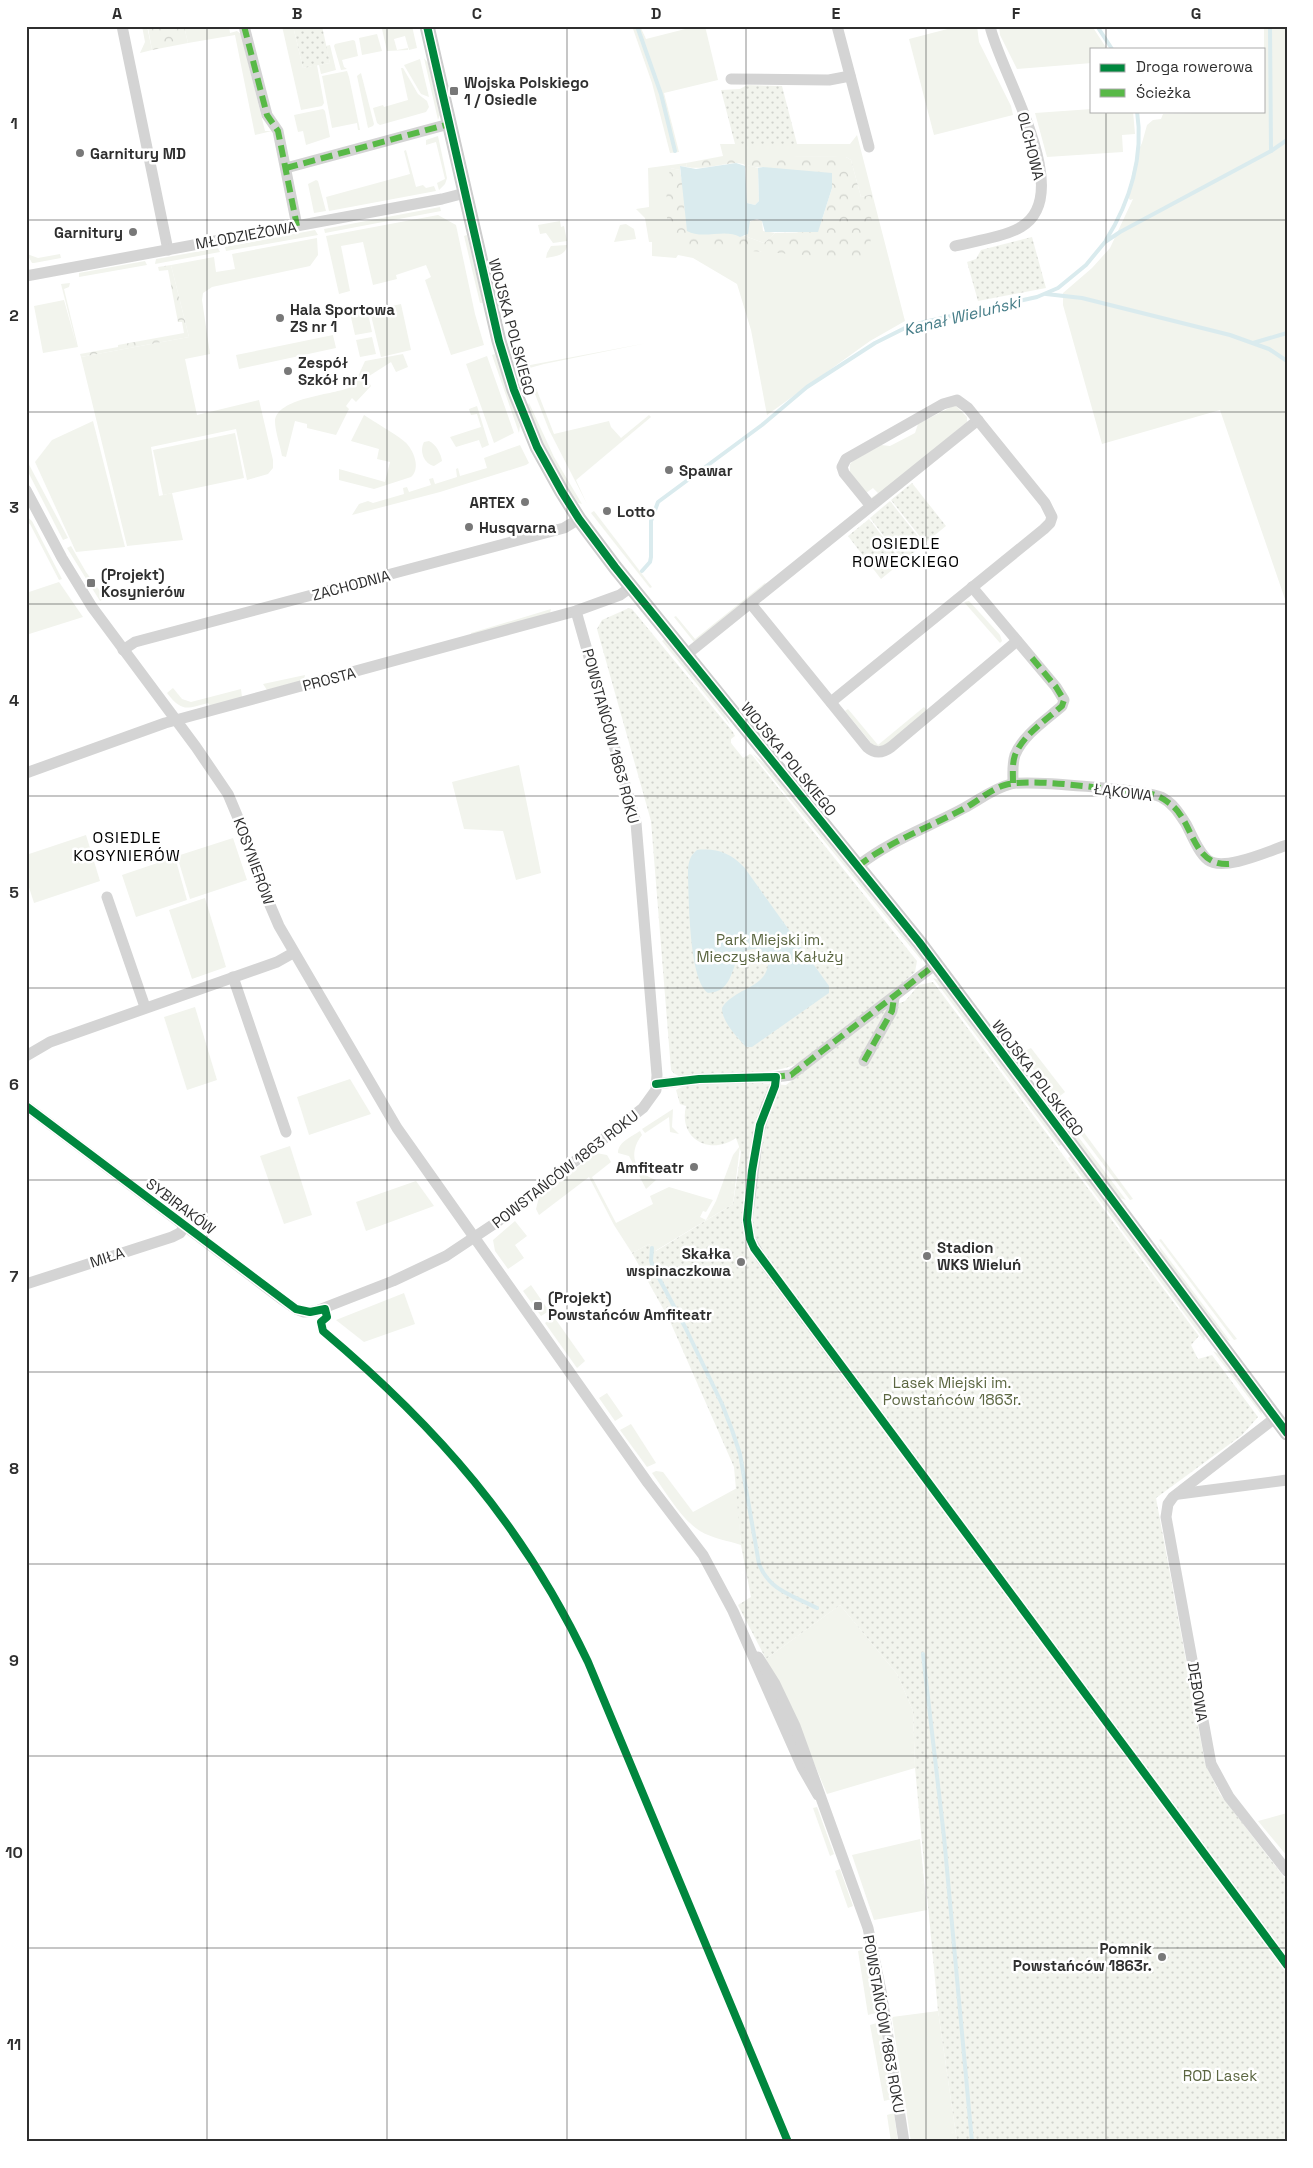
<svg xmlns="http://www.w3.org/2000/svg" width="1313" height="2168" font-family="'Space Grotesk',sans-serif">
<defs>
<pattern id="forest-crowns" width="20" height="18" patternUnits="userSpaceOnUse" patternTransform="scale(1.25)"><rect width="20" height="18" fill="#f2f4ed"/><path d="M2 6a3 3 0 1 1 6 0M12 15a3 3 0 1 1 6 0" fill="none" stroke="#d0d2cc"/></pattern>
<pattern id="park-dots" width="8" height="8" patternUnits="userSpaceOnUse" patternTransform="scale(1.25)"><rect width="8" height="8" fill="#f2f4ed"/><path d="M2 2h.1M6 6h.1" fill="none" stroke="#d0d2cc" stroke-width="1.8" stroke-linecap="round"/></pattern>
</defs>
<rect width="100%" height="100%" fill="#fff"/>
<g fill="#f2f4ed">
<polygon points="142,26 147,26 152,50 140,53 145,42"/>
<polygon points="184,26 229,26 230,33 237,31 241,34 265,131 272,131 255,135 235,35 188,43"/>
<polygon points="282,26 293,26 303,68 317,65 324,103 322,106 301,110"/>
<polygon points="385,26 412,26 417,48 409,50 405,36 394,39 397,50 408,48 408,50 387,51 382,29"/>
<polygon points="632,26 640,26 646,39 697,26 705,26 718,80 664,93 679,152 670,153 652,83"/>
<polygon points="959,26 977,26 979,42 1011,106 1013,115 934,135 909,39"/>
<polygon points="999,26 1092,26 1107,49 1092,49 1092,63 1017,69 1000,35"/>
<polygon points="1264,26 1287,26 1287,605 1220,410 1102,444 1063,305 1063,293 1092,268 1110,248 1133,199 1130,200 1127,196 1137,153 1142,143 1147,125 1153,120 1161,119 1163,114 1264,111"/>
<polygon points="377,34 382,51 362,55 359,38"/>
<polygon points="353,40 355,41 358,56 342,60 344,67 347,69 341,70 334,46 335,44"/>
<polygon points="330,45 336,70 321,74 319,65 330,63 326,46"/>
<polygon points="424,58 428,63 440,115 438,120"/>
<polygon points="420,59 429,97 421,94 404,65"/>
<polygon points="401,68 403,68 418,94 427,101 429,107 426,112 380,125 377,123 373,108 383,105 384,107 408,100"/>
<polygon points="347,71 349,77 360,130 358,130 357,123 332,128 322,76"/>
<polygon points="361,73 374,124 373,126 368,128 357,76"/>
<polygon points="323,109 325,111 330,137 306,145 303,131 298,132 294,115"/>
<polygon points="1092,109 1092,111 1133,111 1135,134 1122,135 1123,152 1047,157 1035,113"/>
<polygon points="857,135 905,321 870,341 767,415 751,330 737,284 693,258 678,255 676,258 652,256 652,242 649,242 645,218 636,209 649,207 648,168 686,163 687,167 680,166 680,170 670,168 760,252 872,194 861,197 851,160 846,157 723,156 720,144 850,144"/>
<polygon points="438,136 447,178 445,184 439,190 437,183 445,179 436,142 426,145 426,140"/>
<polygon points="406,150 416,187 423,185 426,188 434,186 436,191 329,211 326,197 410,174 404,151"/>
<polygon points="744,164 758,168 759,201 755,205 747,203 746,169"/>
<polygon points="316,180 318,181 326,211 314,213 308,184"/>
<polygon points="440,207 441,211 325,233 324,229"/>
<polygon points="438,215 456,225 475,314 484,345 451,355 425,280 431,277 426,265 396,275 397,279 373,285 363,242 341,246 350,291 339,294 326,236"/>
<polygon points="754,220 762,221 763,231 775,233 764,243 745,236 747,234 749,222"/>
<polygon points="560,221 561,227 564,226 567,241 553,243 546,233 540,234 538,225"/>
<polygon points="626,224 634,229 636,239 614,242 620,225"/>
<polygon points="315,230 318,235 226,251 225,247"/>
<polygon points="467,235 483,303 480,303 464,236"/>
<polygon points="317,238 318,255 310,266 212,287 203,293 202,300 210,354 185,359 197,415 259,400 273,460 273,468 268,474 247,480 236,429 151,447 159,496 172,493 183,540 127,546 81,357 189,337 171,265 214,257 216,272 235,269 232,254"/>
<path d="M567,245c-1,11 -12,11 -21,13l1,-5 4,-7z"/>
<polygon points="218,248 220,252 155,264 156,259"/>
<polygon points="27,254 38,258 60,254 61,258 34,263 32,263"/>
<polygon points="145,261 147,265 79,277 79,273"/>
<polygon points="70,283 69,287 64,289 78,347 43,353 34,306 64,300 77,347 61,284"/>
<polygon points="401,304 411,350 381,357 370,311"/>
<polygon points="367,309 372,332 355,335 350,313"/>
<polygon points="333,335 336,348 239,369 236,355"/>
<polygon points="372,337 376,354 360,357 356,340"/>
<polygon points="647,343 544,364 526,369 525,366"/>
<path d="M403,354l5,13 -12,5 -5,-10 -25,16 5,8 -15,16 -4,-4 -6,8 3,3 -13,26 -29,-7v-4l-12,-3 -9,36 -4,-1c-2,-11 -7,-25 -7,-35 2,-23 56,-26 73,-33l7,-5 10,-22z"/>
<polygon points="495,354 520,426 519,433 492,355"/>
<polygon points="487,356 514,433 494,443 466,364"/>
<polygon points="536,388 554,434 609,421 611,427 621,438 649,415 651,417 576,480 587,504 549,430 533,389"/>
<polygon points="529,403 554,457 582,504 576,502 545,448 527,407"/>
<polygon points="955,405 967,417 967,422 875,498 871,498 878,493 873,488 866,493 850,473 850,464 853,461 881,445 890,446 915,433 918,424"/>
<polygon points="477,406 489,445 482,448 479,440 456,447 450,437 481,427 477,414 471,415 469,409"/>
<path d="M364,415c13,9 29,17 41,27 9,8 16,27 6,35l-37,12 -35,-9v-11l46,13 5,-20 -13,-3 2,-10 -28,-8z"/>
<polygon points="93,421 125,547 76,552 35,462 52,440"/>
<polygon points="235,433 244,478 163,495 153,450"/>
<path d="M429,441c7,3 12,13 13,20l-8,5c-10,-2 -15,-15 -10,-24z"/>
<polygon points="520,445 529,463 526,465 440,492 352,515 359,504 368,501 373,503 404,494 403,488 407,487 409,492 431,485 429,479 433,478 435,484 457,477 456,469 458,468 460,476 487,468 484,458"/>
<polygon points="26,459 68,538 63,540 26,468"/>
<polygon points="594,511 652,587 650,588 591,513"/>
<polygon points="26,516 32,521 62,579 59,580 30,524 26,522"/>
<polygon points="71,546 86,572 105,598 100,601 67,548"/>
<polygon points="59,582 83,617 26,635 26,593"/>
<polygon points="765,583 766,584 694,642 674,617 676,616 695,639"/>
<polygon points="969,601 1000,635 1002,641 1000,643 964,602"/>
<polygon points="551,609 550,613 471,635 471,633"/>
<polygon points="665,639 722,709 730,725 662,641"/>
<polygon points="305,675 304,680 267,690 263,684"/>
<path d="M173,688l9,11 9,3 50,-13 1,8 -32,9 -2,-3c-22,6 -26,9 -41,-10z"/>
<polygon points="924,707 927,711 887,745 879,748 872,744 845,711 848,709 878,745"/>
<polygon points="753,754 769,767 922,958 922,961"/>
<polygon points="519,765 541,873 516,880 503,831 464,829 452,782"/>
<polygon points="86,835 100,881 34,903 26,878 26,855"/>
<polygon points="233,838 247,880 190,899 177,856"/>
<polygon points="175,857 187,900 136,917 122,875"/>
<polygon points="205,898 226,967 192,979 169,910"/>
<polygon points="933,978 939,980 1062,1144 1059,1146"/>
<polygon points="195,1007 217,1080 187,1090 164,1017"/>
<polygon points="1031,1048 1065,1092 1056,1099 1021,1053"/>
<polygon points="350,1079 371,1114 309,1135 297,1097"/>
<polygon points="1066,1108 1133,1199 1130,1200 1063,1111"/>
<polygon points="673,1109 672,1127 679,1134 670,1132 669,1117 645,1133 642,1129"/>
<polygon points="1061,1114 1126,1200 1120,1198 1063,1124 1060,1117"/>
<path d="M640,1131l2,4c-15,19 -7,38 14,45l-10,9 -17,-33 -11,-3c0,-11 13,-16 22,-22z"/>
<polygon points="290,1146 312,1215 284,1224 260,1156"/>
<polygon points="740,1146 733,1204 655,1251 649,1244 632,1253 614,1225 589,1177 539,1215 536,1209 539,1197 596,1153 607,1155 611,1162 592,1177 616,1223 653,1204 650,1196 669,1187 713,1200 706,1212 703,1211 700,1217 706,1220 716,1201 733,1155"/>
<polygon points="1071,1156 1204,1334 1205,1341 1068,1158"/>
<polygon points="416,1181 434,1206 366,1231 356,1202"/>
<polygon points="515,1221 527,1236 515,1245 524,1258 508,1269 495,1251 493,1240"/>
<polygon points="1161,1239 1226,1325 1237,1339 1234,1340 1159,1240"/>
<polygon points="1157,1243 1230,1341 1227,1340 1162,1254"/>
<polygon points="531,1285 549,1311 541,1316 523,1291"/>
<polygon points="404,1293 415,1324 364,1342 336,1320"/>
<polygon points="554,1317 585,1361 577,1368 545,1323"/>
<polygon points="1213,1351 1219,1354 1261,1410 1262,1415"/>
<polygon points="607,1393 623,1416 615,1421 599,1398"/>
<polygon points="631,1424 656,1463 647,1467 620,1430"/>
<path d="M656,1471l7,1 30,40 44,-24 4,57c-12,-4 -30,-7 -41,-14 -20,-13 -34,-39 -48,-58z"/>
<polygon points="840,1605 897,1674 913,1711 915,1768 827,1794 794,1715 766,1659"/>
<polygon points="817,1807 834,1854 830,1856 813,1808"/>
<polygon points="1287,1813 1287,1856 1258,1821"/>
<polygon points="920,1839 927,1910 874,1920 852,1855"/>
<polygon points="840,1869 853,1906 848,1908 835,1871"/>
<polygon points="865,1949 867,1950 878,2010 876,2013 868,2015 858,1951"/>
<polygon points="938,2011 957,2142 911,2142 892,2017"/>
<polygon points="877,2023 880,2025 892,2099 884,2101 870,2025"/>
<polygon points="894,2113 898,2142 891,2142 887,2115"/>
</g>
<g fill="url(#forest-crowns)">
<polygon points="155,26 184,26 188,43 152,50 148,28"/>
<path d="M740,155l106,2 5,3 10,37 11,-3 -2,66 -185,-14 -14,-10 -6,-28 5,-40 10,2 3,17 2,40 2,4 4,3 44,-1 4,4 6,-1 19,7 11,-10 43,-1 14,-44 -69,-21c-9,2 -18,-4 -27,-4 -17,1 -32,7 -49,4l-1,-4 37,-7z"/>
<polygon points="171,265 189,337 81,357 80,354 118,347 118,345 184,333 182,322 178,322 168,270 159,271 158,267"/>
</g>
<g fill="url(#park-dots)">
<polygon points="293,26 322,26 330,63 303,68"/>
<polygon points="747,85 782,86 797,144 735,144 721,90 740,89"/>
<polygon points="1032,237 1046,288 978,301 967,262 976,259 981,250"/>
<polygon points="912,483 946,526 925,543 891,500"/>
<polygon points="890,501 924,544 903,561 870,518"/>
<polygon points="869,519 902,562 881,579 848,536"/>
<path d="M629,608l3,1 101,123 2,4 -4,3v4l12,15 7,-4 2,1 165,206 -2,11 -22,19 -96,73c-26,11 -58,8 -85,9 -10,0 -26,6 -35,2 -3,-1 -4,-3 -6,-5l-20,-249 -54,-192 5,-9z"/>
<path d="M933,982l266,354 -8,9 7,14 14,-4 46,62 -16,18 -86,63 49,265 15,31 67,87v261h-330l-19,-131 -23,-243 -2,-57 -16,-37 -57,-69 -74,54 -28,-54 13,-8 -10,-52 -7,-78 -65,-148 -37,-66 17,-9 7,7 77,-47 8,-52 -5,-14c-26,18 -58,1 -50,-32l-6,-2 -4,-14c21,-13 85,-7 110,-5l98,-76 21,-8 14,-16z"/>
</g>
<g fill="#daebee">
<path d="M736,163l9,3 2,37 8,2 4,-4 -1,-33 5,-1 69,6v15l-14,44h-53l-3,-11 -5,-2 -7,2 -2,13 -8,3c-15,-9 -37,3 -53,-6l-7,-65 16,3z"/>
<path d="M697,850c20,-2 33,3 47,17l85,119v7l-3,2 -74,52h-6c-9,-10 -24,-25 -24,-39 11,-20 48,-20 46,-48 -8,-13 -17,-14 -29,-5 -8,16 -8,37 -31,38 -19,-13 -19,-93 -20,-117 0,-10 0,-19 9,-26z"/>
</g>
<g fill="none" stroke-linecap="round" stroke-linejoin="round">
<g stroke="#daebee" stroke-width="4">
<polyline points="637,26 661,94 675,151"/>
<polyline points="1097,26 1112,49"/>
<polyline points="1270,26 1271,151"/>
<path d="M1106,240c24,-38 38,-84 31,-129"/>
<polyline points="1046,294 1082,298 1230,335 1269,349 1287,361"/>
<polyline points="1253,343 1287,333"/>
<polyline points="642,571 650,562 651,557 651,521 658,502 762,425 807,387 875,343 905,328 924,322 1037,297 1058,288 1086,265 1105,242 1120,232 1271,151 1287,140"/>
<path d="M652,1248l-1,13 2,6 32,60 37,77 10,26 8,24 19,110c11,27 33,31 58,44"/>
<polyline points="923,1654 944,1837 972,2142"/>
</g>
<g stroke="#d4d4d4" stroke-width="11">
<polyline points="122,26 168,250"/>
<polyline points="244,26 267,115 278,131 297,226"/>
<polyline points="837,26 869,147"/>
<polyline points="731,79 829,80 850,76"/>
<polyline points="286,168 449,124"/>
<path d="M955,246c20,-5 49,-9 66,-19 57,-33 -22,-156 -31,-201"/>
<polyline points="26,276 442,199 465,193"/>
<polyline points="26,490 62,558 92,607 196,747 228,794 241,825 261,884 279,926 397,1128 648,1483 703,1555 733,1611 802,1767 818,1795"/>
<path d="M972,587l84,100 8,13 -2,6c-16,14 -39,29 -47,49 -3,9 -2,19 -2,28"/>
<path d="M751,604l116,143c8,7 16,6 24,0l126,-106"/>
<polyline points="123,650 135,642 564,528 579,519"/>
<polyline points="686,655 978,420"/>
<polyline points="831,702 1044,529 1050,523 1052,517 1045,503 968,408 957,400 943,404 846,459 842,467 844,473 870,505"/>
<polyline points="26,773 165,723 576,611 620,595 631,587"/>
<path d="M858,866c31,-25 71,-39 106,-58 15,-8 30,-20 47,-24 17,-4 134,6 150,13 12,6 18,16 25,27 6,11 12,28 22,36 15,12 61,-9 79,-15"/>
<polyline points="107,897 145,1007"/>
<polyline points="233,977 286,1132"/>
<polyline points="26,1056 50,1042 277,962 293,953"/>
<polyline points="864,1061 892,1011 894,998"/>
<polyline points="776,1077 775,1086 766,1107 758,1135 747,1220 750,1239 761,1258 859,1390"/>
<polyline points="656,1084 699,1079 776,1077 791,1075 936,964"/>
<polyline points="26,1106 283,1300 296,1309 304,1312 316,1311 393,1281 446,1256 497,1222 643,1108 656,1090 657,1075 636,823 576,611"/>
<polyline points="26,1284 172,1237 180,1233 185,1226"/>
<polyline points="1275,1418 1173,1497 1168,1504 1166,1517 1211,1764 1229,1797 1287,1871"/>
<polyline points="1179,1494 1287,1480"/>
<polyline points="758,1657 775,1684 795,1726 868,1928 881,1991 904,2142"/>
</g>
<polyline stroke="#cdcdcd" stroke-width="15" points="427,26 499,341 514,390 537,447 562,492 579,519 615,567 919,942 1287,1433"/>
<g stroke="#58b947" stroke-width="6" stroke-dasharray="12 6" stroke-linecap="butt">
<polyline points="244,26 267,115 278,131 297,226"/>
<polyline points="286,168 449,124"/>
<path d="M1013,783c0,-9 -1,-19 2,-28 8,-20 31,-35 47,-49l2,-6 -8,-13 -24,-29"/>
<path d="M858,866c32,-25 72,-39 107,-58 13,-7 26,-19 40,-23 25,-7 85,2 113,5 11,1 24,1 34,4 7,2 12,5 17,9 25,17 22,63 60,61"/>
<polyline points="864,1061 892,1011 894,998"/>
<polyline points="773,1077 791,1075 796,1071 936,964"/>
</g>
<defs>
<g id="cycleway">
<polyline points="427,26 499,341 514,390 537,447 562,492 579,519 615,567 919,942 1287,1433"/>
<polyline points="656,1084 699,1079 776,1077 775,1086 760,1125 752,1171 747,1220 750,1239 754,1248 1287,1965"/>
<path d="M26,1106l270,203 14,3 15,-3 2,8 -6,5 2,9c114,96 201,195 265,331l200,480"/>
</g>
</defs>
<use href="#cycleway" stroke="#fff" stroke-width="11"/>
<use href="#cycleway" stroke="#00873e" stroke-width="8"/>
</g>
<path fill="none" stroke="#2f2f2f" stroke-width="1" stroke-opacity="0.55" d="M207,26v2116M387,26v2116M567,26v2116M746,26v2116M926,26v2116M1106,26v23M1106,111v2031M26,220h1261M26,412h1261M26,604h1261M26,796h1261M26,988h1261M26,1180h1261M26,1372h1261M26,1564h1261M26,1756h1261M26,1948h1261"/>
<g fill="#787878" stroke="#fff" stroke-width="2">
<rect x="449" y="86" width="10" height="10" rx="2.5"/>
<circle cx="80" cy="153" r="5"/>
<circle cx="133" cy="232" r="5"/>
<circle cx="280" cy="318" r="5"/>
<circle cx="288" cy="371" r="5"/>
<circle cx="669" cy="470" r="5"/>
<circle cx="525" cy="502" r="5"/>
<circle cx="607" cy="511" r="5"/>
<circle cx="469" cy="527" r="5"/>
<rect x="86" y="578" width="10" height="10" rx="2.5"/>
<circle cx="694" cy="1167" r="5"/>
<circle cx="927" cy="1256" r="5"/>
<circle cx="741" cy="1262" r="5"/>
<rect x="533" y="1301" width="10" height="10" rx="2.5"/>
<circle cx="1162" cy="1957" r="5"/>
</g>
<g text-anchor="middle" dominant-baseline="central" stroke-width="5" stroke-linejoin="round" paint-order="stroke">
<g font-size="15" font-weight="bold" fill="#2f2f2f" stroke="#fff" text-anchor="start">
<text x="464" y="82">Wojska Polskiego<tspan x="464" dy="17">1 / Osiedle</tspan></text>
<text x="90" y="153">Garnitury MD</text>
<text x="123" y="232" text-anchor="end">Garnitury</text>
<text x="290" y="309">Hala Sportowa<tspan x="290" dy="17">ZS nr 1</tspan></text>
<text x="298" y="362">Zespół<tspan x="298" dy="17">Szkół nr 1</tspan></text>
<text x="679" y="470">Spawar</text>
<text x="515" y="502" text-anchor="end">ARTEX</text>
<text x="617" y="511">Lotto</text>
<text x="479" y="527">Husqvarna</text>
<text x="101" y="574">(Projekt)<tspan x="101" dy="17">Kosynierów</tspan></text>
<text x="684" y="1167" text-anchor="end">Amfiteatr</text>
<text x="937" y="1247">Stadion<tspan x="937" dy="17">WKS Wieluń</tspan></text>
<text x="731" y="1253" text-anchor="end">Skałka<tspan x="731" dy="17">wspinaczkowa</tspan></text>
<text x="548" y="1297">(Projekt)<tspan x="548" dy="17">Powstańców Amfiteatr</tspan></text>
<text x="1152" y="1948" text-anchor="end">Pomnik<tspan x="1152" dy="17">Powstańców 1863r.</tspan></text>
</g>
<g font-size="15" fill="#2f2f2f" stroke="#fff">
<text transform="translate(1031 146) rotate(76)">OLCHOWA</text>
<text transform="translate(246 235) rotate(-10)">MŁODZIEŻOWA</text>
<text transform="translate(512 327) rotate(75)">WOJSKA POLSKIEGO</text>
<text transform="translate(351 585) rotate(-15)">ZACHODNIA</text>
<text transform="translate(329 679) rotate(-15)">PROSTA</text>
<text transform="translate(611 736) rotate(75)">POWSTAŃCÓW 1863 ROKU</text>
<text transform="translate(789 759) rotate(51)">WOJSKA POLSKIEGO</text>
<text transform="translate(1123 792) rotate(7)">ŁĄKOWA</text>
<text transform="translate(254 861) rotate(70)">KOSYNIERÓW</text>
<text transform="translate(1038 1078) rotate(53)">WOJSKA POLSKIEGO</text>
<text transform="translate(565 1169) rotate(-38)">POWSTAŃCÓW 1863 ROKU</text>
<text transform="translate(181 1206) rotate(37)">SYBIRAKÓW</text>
<text transform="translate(107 1257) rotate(-18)">MIŁA</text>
<text transform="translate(1198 1692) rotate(81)">DĘBOWA</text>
<text transform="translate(884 2024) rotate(80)">POWSTAŃCÓW 1863 ROKU</text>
</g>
<g font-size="15" fill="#5b6641" stroke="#fff">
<text x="770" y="939">Park Miejski im.<tspan x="770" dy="17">Mieczysława Kałuży</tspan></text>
<text x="952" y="1382">Lasek Miejski im.<tspan x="952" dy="17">Powstańców 1863r.</tspan></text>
<text x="1220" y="2075">ROD Lasek</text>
</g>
<g font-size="16" font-style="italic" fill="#467d88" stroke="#fff">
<text transform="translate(962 316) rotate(-14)">Kanał Wieluński</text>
</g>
<g font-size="16" letter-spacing="1" fill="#000" stroke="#fff">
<text x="906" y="543">OSIEDLE<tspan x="906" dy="18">ROWECKIEGO</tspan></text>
<text x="127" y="837">OSIEDLE<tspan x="127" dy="18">KOSYNIERÓW</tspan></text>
</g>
</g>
<rect width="1313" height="2168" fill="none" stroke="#ffffff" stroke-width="55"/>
<rect x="1090" y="48" width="175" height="65" fill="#ffffff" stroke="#acacac"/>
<rect x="1100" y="64" width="25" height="8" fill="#00873e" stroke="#acacac"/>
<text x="1136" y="72" font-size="15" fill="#2f2f2f">Droga rowerowa</text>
<rect x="1100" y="89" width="25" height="8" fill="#58b947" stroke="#acacac"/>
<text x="1136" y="98" font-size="15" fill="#2f2f2f">Ścieżka</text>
<rect x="28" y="28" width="1258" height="2112" fill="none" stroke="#2f2f2f" stroke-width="2"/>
<g font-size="16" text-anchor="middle" font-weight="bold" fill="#2f2f2f">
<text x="117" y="19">A</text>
<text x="297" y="19">B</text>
<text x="477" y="19">C</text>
<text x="656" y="19">D</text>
<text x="836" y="19">E</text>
<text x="1016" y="19">F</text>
<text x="1196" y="19">G</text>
<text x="14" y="129">1</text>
<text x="14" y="321">2</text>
<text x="14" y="513">3</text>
<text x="14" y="706">4</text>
<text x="14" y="898">5</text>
<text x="14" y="1090">6</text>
<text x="14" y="1282">7</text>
<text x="14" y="1474">8</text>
<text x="14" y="1666">9</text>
<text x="14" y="1858">10</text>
<text x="14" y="2050">11</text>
</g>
</svg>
